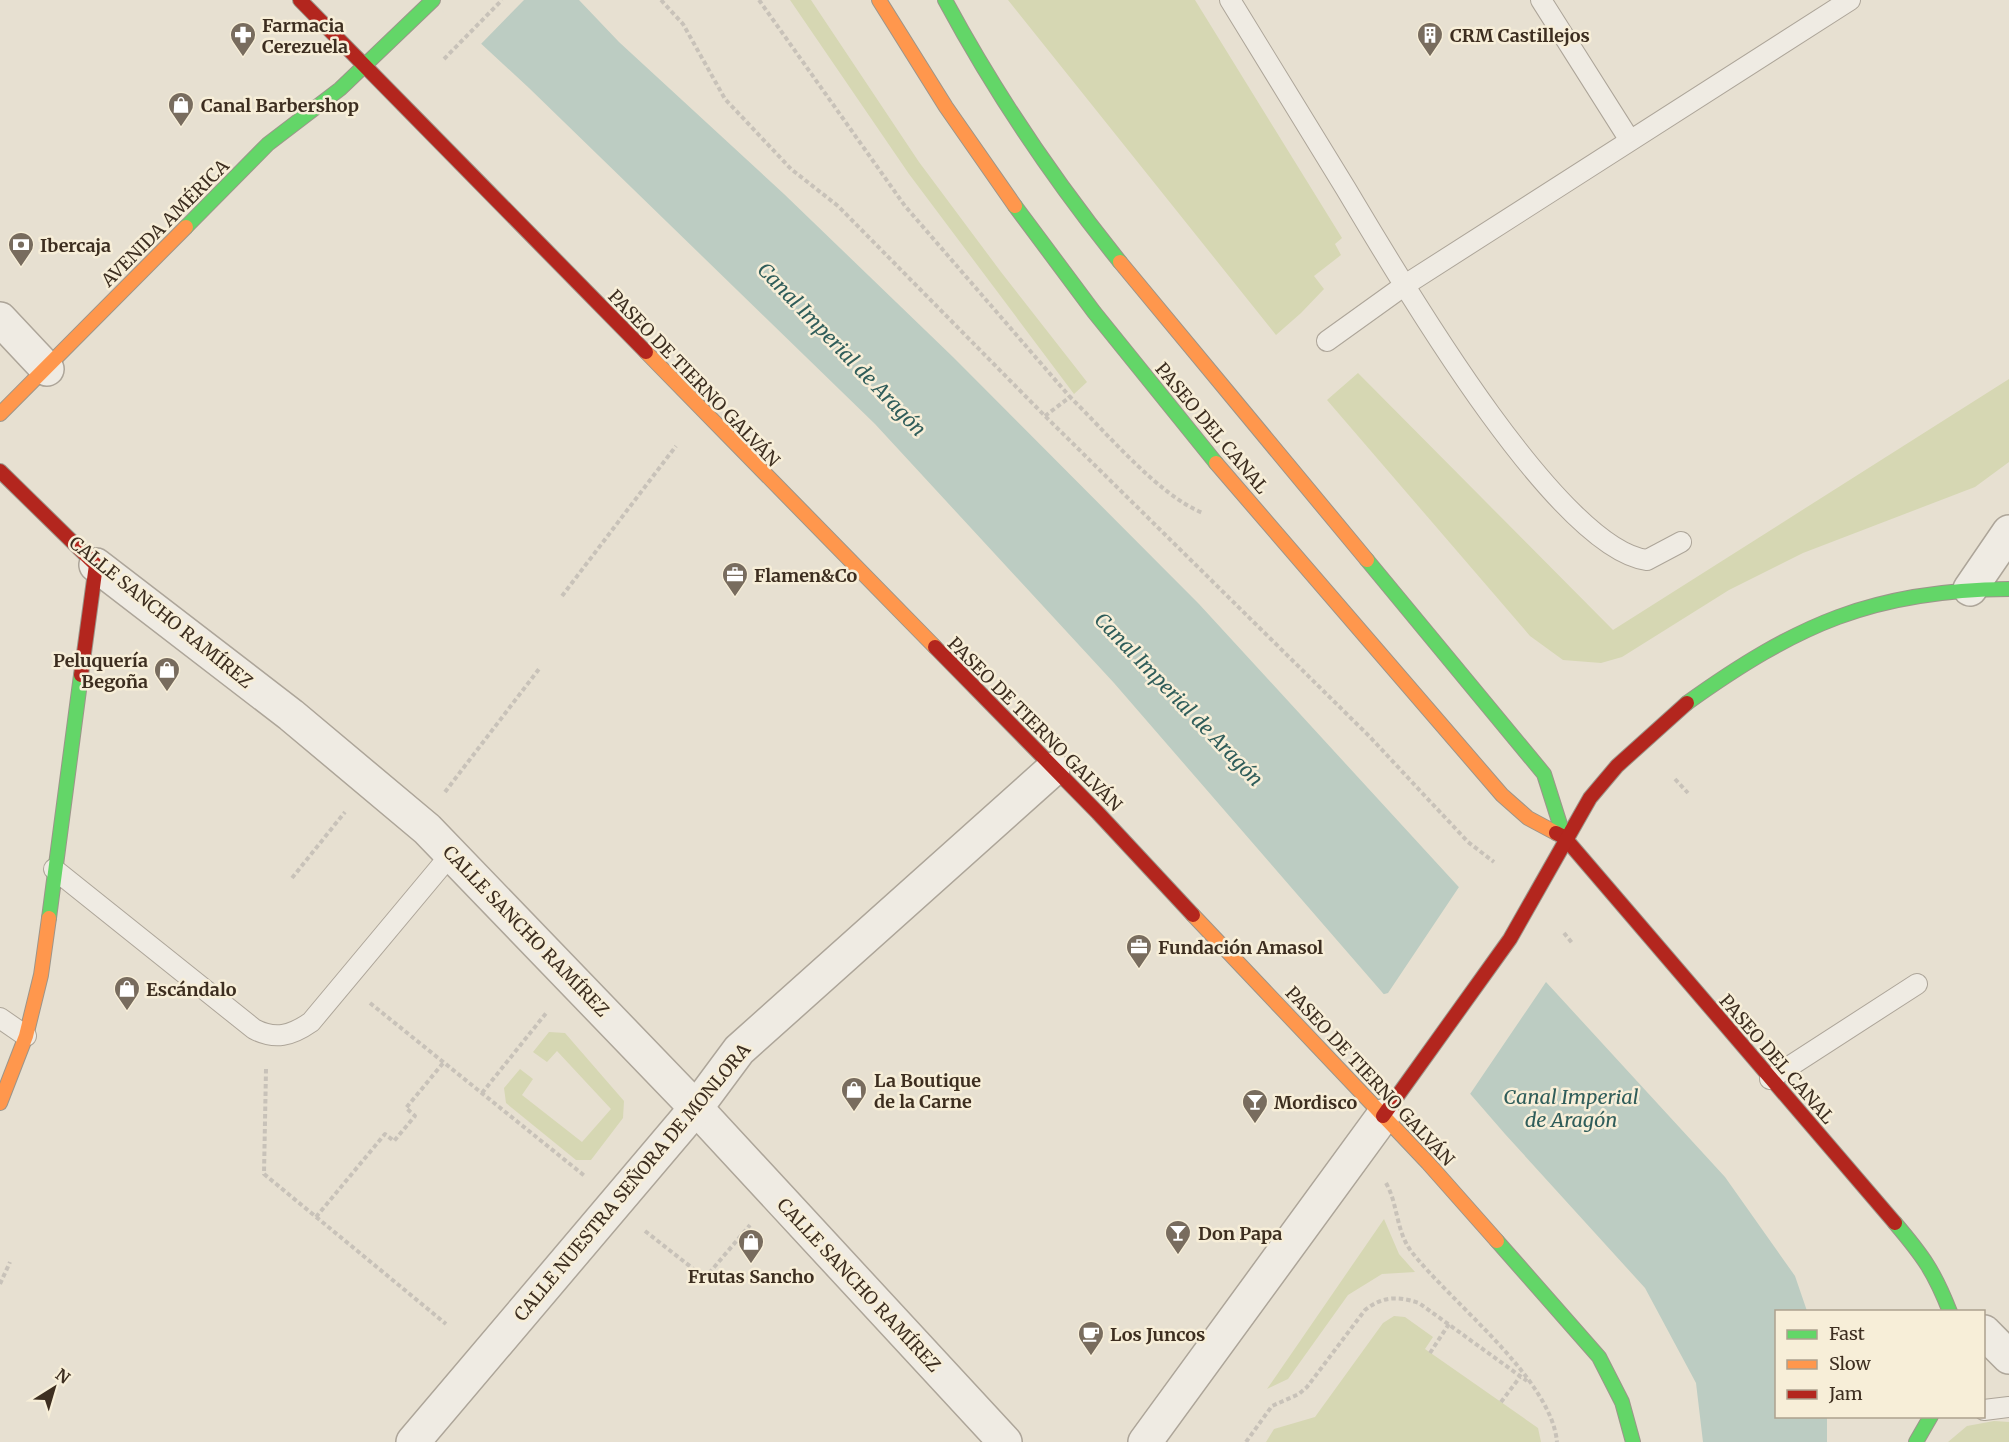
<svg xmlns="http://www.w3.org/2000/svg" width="2009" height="1442" font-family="Merriweather,serif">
<rect width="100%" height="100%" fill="#e7e0d1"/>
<g fill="#d6d7b3">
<polygon points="790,0 811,0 919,162 1001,272 1087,382 1074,394 909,174"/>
<polygon points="1008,0 1195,0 1342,238 1335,244 1341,255 1314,276 1324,289 1301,313 1276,335"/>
<polygon points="1358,373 1613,630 2009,379 2009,462 1975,487 1803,553 1729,590 1622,657 1601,663 1563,660 1530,636 1327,400"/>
<polygon points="549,1032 565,1033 624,1101 623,1118 591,1160 576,1160 506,1103 504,1088 520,1069 533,1079 522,1095 582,1142 611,1109 557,1051 547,1062 533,1052"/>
<polygon points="1384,1219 1399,1254 1415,1272 1382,1274 1348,1295 1288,1379 1267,1389"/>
<polygon points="1394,1316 1405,1317 1433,1337 1425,1349 1538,1428 1541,1442 1266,1442 1274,1429 1315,1417 1383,1323"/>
<polygon points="1994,1421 2009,1422 2009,1442 1948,1442 1967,1426"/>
</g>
<polygon fill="#bcccc2" points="434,0 579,0 619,42 784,194 953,357 1199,604 1725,1177 1795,1276 1807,1311 1776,1312 1776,1416 1827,1417 1827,1442 1703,1442 1696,1383 1645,1288 1505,1134 1114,683 875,424 529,88"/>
<g fill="#e7e0d1">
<polygon points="431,0 524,0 479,46"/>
<polygon points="1461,884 1548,979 1468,1097 1381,995 1388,993"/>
</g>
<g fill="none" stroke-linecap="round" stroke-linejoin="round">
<defs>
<g id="lane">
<path d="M1230,0c39,63 77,126 116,189 48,80 210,360 301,371l34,-18"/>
<polyline points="1541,0 1629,139"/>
<polyline points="1327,341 1405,285 1850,0"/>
<path d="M54,869l200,160c21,11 37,7 57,-7l141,-169"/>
<polyline points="0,1018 26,1036"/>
<polyline points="1770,1079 1917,984"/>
<polyline points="1984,1410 2009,1407"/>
</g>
<g id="street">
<polyline points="0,319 47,369"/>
<polyline points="96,565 291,715 427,829 696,1108 1005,1442"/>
<polyline points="1970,589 2009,532"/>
<polyline points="1984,1332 2009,1357"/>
<polyline points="413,1442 696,1108 739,1050 1053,769"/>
<polyline points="1145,1442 1383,1116"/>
</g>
<g id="fast">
<path d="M945,0c50,93 109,180 175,262"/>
<polyline points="1015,206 1094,312 1216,463"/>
<polyline points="186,227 268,144 340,89 433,0"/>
<polyline points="1367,560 1544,774 1564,837"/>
<path d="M1687,703c109,-78 186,-113 322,-114"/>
<polyline points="49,918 81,675"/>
<path d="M1895,1223c28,33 39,48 55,89"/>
<polyline points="1497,1241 1599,1357 1622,1402 1633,1442"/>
<polyline points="1916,1442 1931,1416"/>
</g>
<g id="slow">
<polyline points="879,0 946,107 1015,206"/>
<polyline points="1120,262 1367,560"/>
<polyline points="646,352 935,647"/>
<polyline points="0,414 186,227"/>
<polyline points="1216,463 1502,795 1528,818 1556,833"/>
<polyline points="1193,915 1428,1163 1497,1241"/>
<polyline points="0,1103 26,1036 41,975 49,918"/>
</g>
<g id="jam">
<polyline points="300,0 646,352"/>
<polyline points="0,471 96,565 81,675"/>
<polyline points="935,647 1098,813 1193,915"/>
<polyline points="1556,833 1564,837 1895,1223"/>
<polyline points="1383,1116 1510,939 1590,798 1617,766 1687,703"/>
</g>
</defs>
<use href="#lane" stroke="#ada599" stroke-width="22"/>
<use href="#street" stroke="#ada599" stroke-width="36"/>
<use href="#fast" stroke="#9c958a" stroke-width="16"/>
<use href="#slow" stroke="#9c958a" stroke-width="16"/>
<use href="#jam" stroke="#9c958a" stroke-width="16"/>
<g stroke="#c8c2b9" stroke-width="4" stroke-dasharray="4.5 3" stroke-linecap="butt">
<polyline points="661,0 683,24 725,99 791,169 838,206 1045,416 1369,736 1468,842 1494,862"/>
<polyline points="759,0 905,206 1070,397"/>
<polyline points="444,59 502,0"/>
<path d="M1045,416l25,-19c35,34 89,99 133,116"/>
<polyline points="562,596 676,446"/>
<polyline points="1675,779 1688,793"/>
<polyline points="445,792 539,669"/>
<polyline points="292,878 345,812"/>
<polyline points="1564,933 1572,943"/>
<polyline points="370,1003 586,1177"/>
<polyline points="266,1069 264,1174 446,1324"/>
<polyline points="482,1093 547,1012"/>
<path d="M1386,1183c12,21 10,48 25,68 40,52 140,127 146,191"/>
<polyline points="316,1217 385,1134 394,1141 415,1116 406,1108 444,1062"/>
<polyline points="645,1231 705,1278 750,1225"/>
<polyline points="0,1284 10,1262"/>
<polyline points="1430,1353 1449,1324"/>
<polyline points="1501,1402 1520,1377"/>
<path d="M1246,1442l26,-36 27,-12 8,-7 58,-77c18,-14 33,-14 54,-7l108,78"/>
</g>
<use href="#lane" stroke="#efebe3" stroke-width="20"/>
<use href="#street" stroke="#efebe3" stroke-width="33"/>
<use href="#fast" stroke="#63d668" stroke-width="14"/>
<use href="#slow" stroke="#ff974d" stroke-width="14"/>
<use href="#jam" stroke="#b3261e" stroke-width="14"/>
</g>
<defs>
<symbol id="pharmacy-pin" viewBox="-11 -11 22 30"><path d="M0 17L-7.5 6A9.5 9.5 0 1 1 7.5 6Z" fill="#786c5e" stroke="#f7eed8"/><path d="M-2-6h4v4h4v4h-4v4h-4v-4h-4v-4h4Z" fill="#fff"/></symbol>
<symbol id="building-pin" viewBox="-11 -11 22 30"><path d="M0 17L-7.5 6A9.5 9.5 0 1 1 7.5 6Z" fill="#786c5e" stroke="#f7eed8"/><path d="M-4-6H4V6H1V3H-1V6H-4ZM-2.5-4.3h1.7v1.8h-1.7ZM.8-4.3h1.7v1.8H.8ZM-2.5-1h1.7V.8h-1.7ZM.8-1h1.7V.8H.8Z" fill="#fff"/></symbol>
<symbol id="shop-pin" viewBox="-11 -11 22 30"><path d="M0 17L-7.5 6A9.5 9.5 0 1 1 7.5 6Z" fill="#786c5e" stroke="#f7eed8"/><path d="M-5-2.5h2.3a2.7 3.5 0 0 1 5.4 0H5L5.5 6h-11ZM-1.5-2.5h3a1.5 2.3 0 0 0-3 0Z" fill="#fff"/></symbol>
<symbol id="bank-pin" viewBox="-11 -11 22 30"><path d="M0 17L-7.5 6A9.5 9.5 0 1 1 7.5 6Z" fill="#786c5e" stroke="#f7eed8"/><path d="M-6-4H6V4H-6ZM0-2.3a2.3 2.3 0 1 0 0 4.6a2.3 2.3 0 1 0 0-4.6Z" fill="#fff"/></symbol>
<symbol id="office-pin" viewBox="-11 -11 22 30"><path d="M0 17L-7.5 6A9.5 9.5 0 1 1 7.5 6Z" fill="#786c5e" stroke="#f7eed8"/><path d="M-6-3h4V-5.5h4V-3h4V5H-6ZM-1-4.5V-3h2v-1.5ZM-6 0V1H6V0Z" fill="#fff"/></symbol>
<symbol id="bar-pin" viewBox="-11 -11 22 30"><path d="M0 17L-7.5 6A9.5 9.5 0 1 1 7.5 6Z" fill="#786c5e" stroke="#f7eed8"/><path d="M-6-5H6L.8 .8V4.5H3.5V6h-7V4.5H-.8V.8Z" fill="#fff"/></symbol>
<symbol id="cafe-pin" viewBox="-11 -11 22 30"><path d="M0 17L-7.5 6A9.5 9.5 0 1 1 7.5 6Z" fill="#786c5e" stroke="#f7eed8"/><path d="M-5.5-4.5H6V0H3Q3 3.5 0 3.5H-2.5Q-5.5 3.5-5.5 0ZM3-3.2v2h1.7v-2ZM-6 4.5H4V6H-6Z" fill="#fff"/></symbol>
</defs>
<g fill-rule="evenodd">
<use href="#pharmacy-pin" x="228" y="20" width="30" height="40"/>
<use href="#building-pin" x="1415" y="20" width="30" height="40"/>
<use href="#shop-pin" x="166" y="90" width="30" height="40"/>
<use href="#bank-pin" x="6" y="230" width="30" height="40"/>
<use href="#office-pin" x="720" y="560" width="30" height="40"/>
<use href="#shop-pin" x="152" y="655" width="30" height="40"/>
<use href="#office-pin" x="1124" y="932" width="30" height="40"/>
<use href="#shop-pin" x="112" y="974" width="30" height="40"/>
<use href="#shop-pin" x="839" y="1075" width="30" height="40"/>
<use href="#bar-pin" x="1240" y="1087" width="30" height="40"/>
<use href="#bar-pin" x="1163" y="1218" width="30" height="40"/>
<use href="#shop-pin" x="736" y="1227" width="30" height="40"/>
<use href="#cafe-pin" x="1076" y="1319" width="30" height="40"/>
</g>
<g text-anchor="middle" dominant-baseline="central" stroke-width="5" stroke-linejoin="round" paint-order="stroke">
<g font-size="18" font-weight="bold" fill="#3d2e20" stroke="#f7eed8" text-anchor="start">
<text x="262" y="25">Farmacia<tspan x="262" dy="21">Cerezuela</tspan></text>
<text x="1450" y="35">CRM Castillejos</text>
<text x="201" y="105">Canal Barbershop</text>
<text x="40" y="245">Ibercaja</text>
<text x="754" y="575">Flamen&amp;Co</text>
<text x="148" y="660" text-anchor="end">Peluquería<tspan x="148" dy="21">Begoña</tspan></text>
<text x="1158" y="947">Fundación Amasol</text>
<text x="146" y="989">Escándalo</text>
<text x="874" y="1080">La Boutique<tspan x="874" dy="21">de la Carne</tspan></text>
<text x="1274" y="1102">Mordisco</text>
<text x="1198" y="1233">Don Papa</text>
<text x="751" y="1276" text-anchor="middle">Frutas Sancho</text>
<text x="1110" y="1334">Los Juncos</text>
</g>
<g font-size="18" fill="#3d2e20" stroke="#f7eed8">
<text transform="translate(165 223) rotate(-45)">AVENIDA AMÉRICA</text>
<text transform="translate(694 378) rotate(46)">PASEO DE TIERNO GALVÁN</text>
<text transform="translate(1212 428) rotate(50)">PASEO DEL CANAL</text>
<text transform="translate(161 612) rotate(39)">CALLE SANCHO RAMÍREZ</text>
<text transform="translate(1035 724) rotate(45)">PASEO DE TIERNO GALVÁN</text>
<text transform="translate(526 931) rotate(46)">CALLE SANCHO RAMÍREZ</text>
<text transform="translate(1777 1059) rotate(49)">PASEO DEL CANAL</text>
<text transform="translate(1370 1076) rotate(47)">PASEO DE TIERNO GALVÁN</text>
<text transform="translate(632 1182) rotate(-50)">CALLE NUESTRA SEÑORA DE MONLORA</text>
<text transform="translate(859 1285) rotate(47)">CALLE SANCHO RAMÍREZ</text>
</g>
<g font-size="20" font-style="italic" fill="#2f5d5a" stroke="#f7eed8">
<text transform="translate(842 349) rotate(46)">Canal Imperial de Aragón</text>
<text transform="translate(1179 699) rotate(46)">Canal Imperial de Aragón</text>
<text x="1571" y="1096">Canal Imperial<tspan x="1571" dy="23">de Aragón</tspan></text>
</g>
</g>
<rect x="1775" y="1310" width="210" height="108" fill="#f7eed8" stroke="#ada18e" stroke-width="1.5"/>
<rect x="1787" y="1330" width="30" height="9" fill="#63d668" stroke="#ada18e" stroke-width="1.5"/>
<text x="1829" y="1340" font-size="18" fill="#3d2e20">Fast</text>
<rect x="1787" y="1360" width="30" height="9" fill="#ff974d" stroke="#ada18e" stroke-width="1.5"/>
<text x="1829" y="1370" font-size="18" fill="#3d2e20">Slow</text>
<rect x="1787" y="1390" width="30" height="9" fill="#b3261e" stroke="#ada18e" stroke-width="1.5"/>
<text x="1829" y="1400" font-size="18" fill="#3d2e20">Jam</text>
<g transform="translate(54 1388) rotate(37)" stroke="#f7eed8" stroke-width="4.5" paint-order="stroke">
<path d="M0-4.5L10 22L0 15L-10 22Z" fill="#3d2e20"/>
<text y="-9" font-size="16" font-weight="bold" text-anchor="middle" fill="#3d2e20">N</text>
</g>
</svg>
